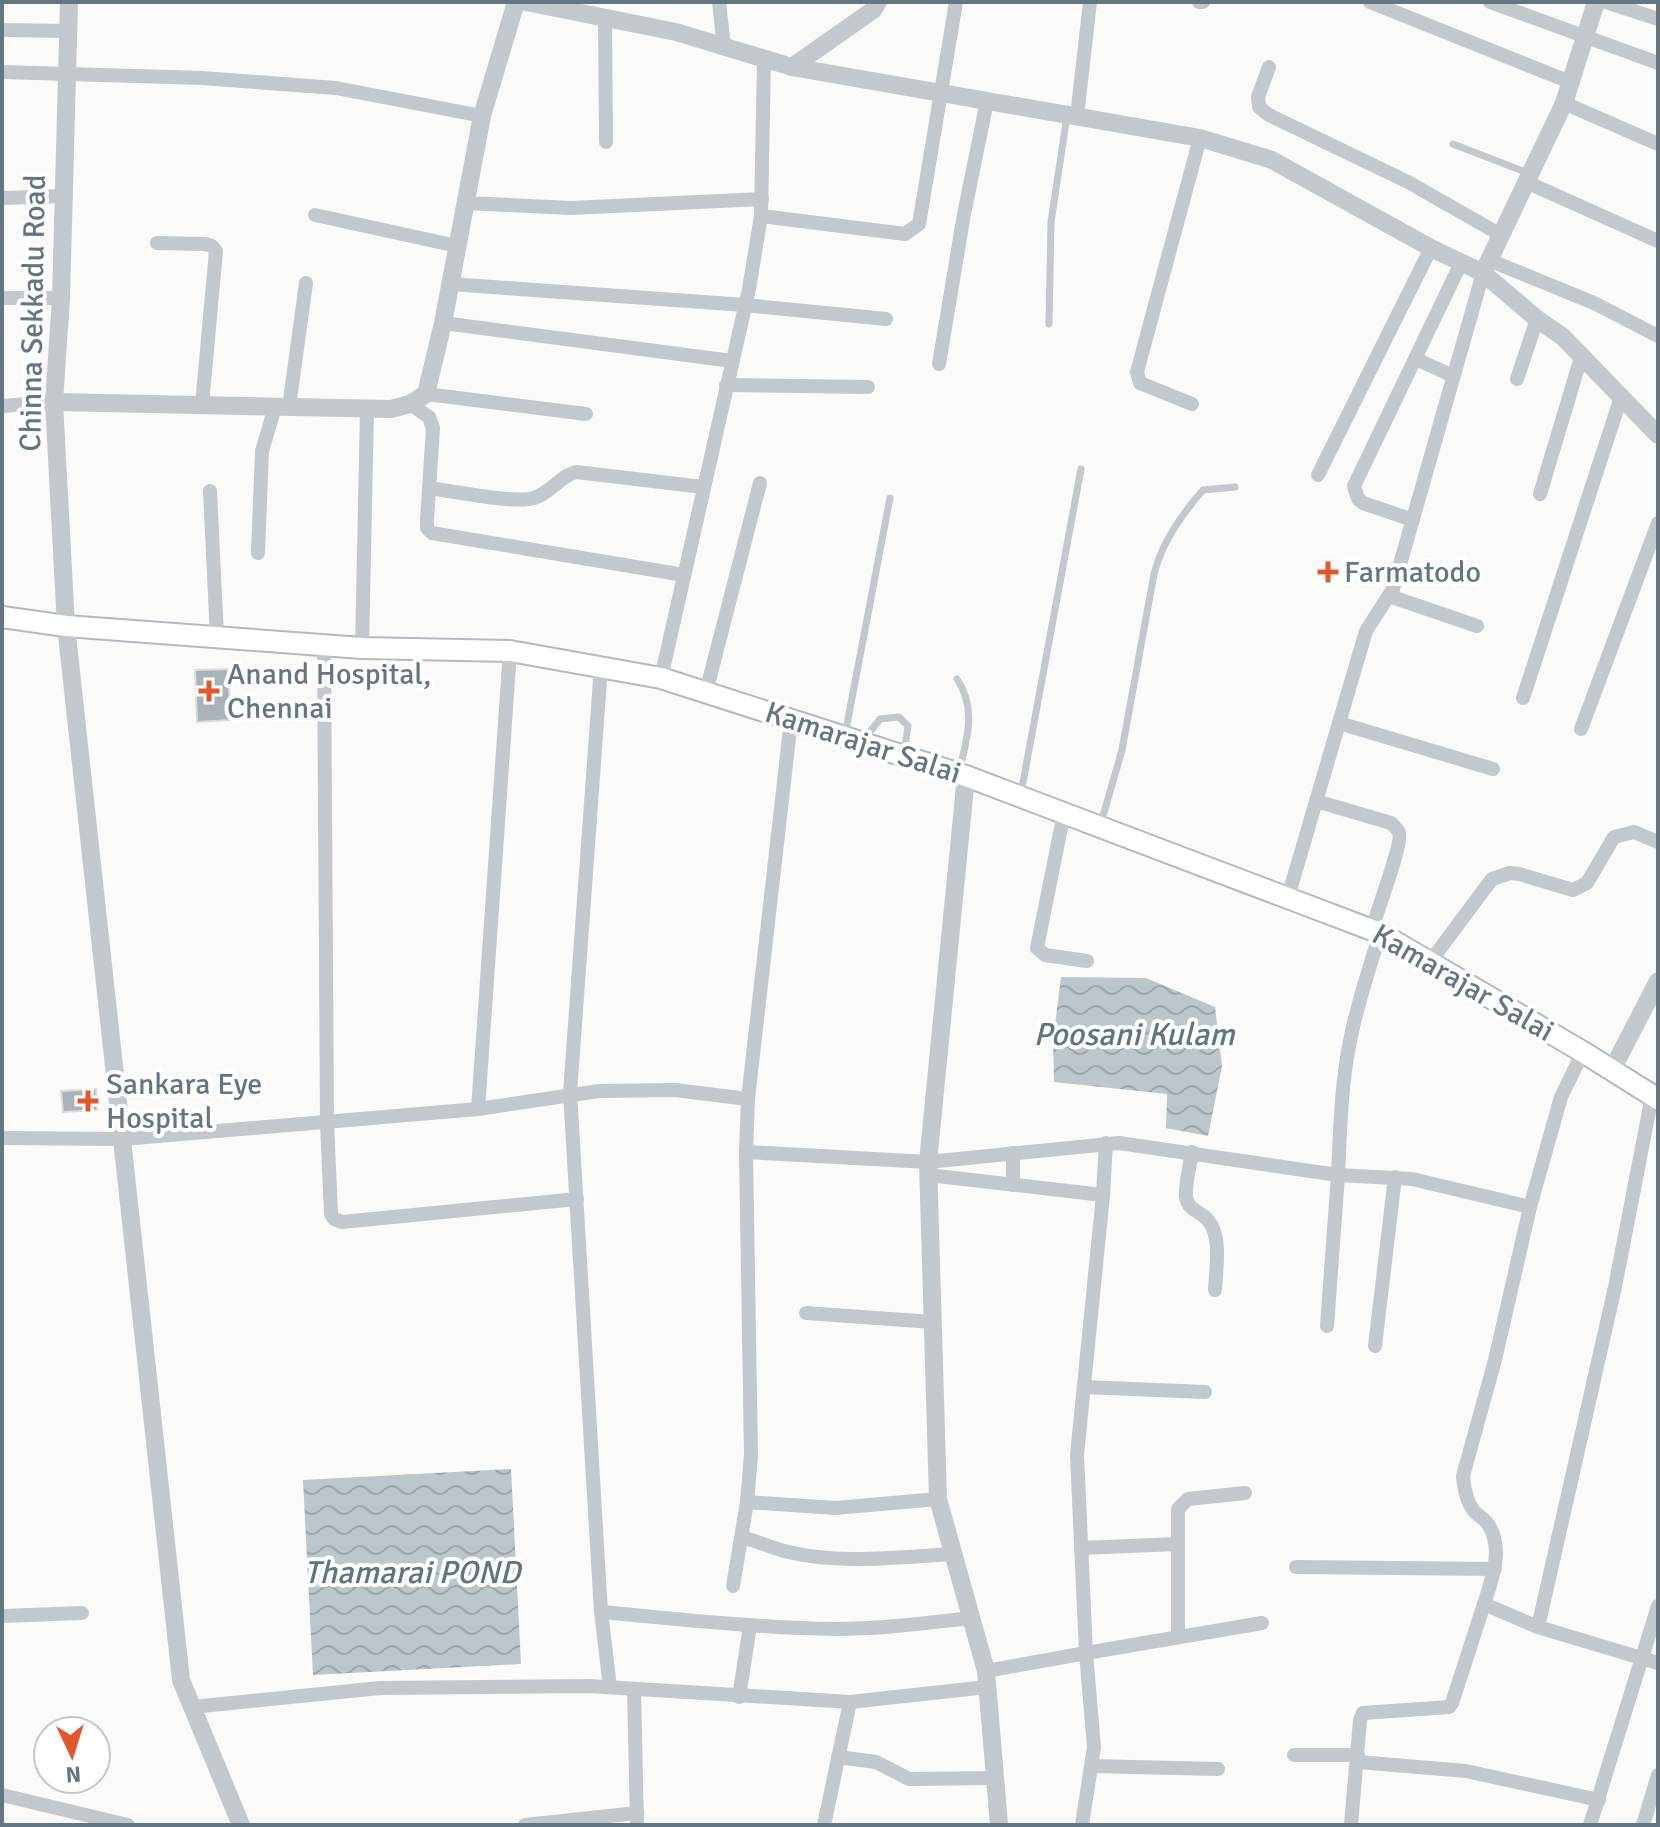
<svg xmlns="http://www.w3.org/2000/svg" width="1660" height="1827" font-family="Signika,sans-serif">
<defs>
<pattern id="water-waves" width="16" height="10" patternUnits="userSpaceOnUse" patternTransform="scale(2)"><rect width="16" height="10" fill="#bbc7cb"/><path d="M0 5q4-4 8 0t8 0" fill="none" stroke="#9ca6aa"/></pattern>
</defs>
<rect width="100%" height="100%" fill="#fafaf8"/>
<g fill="url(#water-waves)">
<polygon points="1061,977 1146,978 1215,1007 1222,1066 1208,1136 1166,1128 1167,1094 1054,1082 1053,1041"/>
<polygon points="511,1469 521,1664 313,1675 303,1480"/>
</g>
<g fill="#aab3b9" stroke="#dcdcda" stroke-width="2">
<polygon points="228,669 231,720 197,722 195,670"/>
<polygon points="96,1089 97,1110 63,1112 61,1091"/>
</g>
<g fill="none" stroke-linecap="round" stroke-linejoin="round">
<defs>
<polyline id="secondary" points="2,617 66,626 362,648 510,651 661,678 966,776 1380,933 1583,1052 1658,1099"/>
</defs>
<use href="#secondary" stroke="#b3babf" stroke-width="24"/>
<g stroke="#c3c8cc" stroke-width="7">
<polyline points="1453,144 1528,173"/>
<polyline points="1049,324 1051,222 1067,116"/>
<path d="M957,679c20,29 10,61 2,92"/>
<polyline points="845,735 890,498"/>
<polyline points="863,741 880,719 899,717 908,726 904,753"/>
<polyline points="1021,793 1081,469"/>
<path d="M1101,823l21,-73 32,-176c8,-32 27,-59 49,-84l32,-3"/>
</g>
<g stroke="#c3c8cc" stroke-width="14">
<polyline points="719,2 724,47"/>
<polyline points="1199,2 1203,2"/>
<polyline points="1370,2 1570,82"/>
<polyline points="1490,2 1658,63"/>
<polyline points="1606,2 1658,19"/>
<polyline points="605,17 606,142"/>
<polyline points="2,30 68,31"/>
<polyline points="1269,67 1258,97 1259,107 1269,115 1408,182 1501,235"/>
<polyline points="2,72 202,78 336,88 482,116"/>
<polyline points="1564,103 1658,144"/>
<polyline points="1077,116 1090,2"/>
<polyline points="1526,182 1658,241"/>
<polyline points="2,198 64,196"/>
<polyline points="465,203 571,208 762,199"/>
<polyline points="315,215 457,246"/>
<polyline points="761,216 905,234 919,224 956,2"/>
<polyline points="157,243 205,244 212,246 216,251 202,405"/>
<polyline points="1489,260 1594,303 1658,336"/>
<polyline points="450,284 745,305 886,319"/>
<polyline points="2,298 61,298"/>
<polyline points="443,323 732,361"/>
<polyline points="1416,359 1453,376"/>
<polyline points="939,364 964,214 987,101"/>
<polyline points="1517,379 1537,319"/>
<polyline points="726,385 868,387"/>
<polyline points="426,394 586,414"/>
<polyline points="410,404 429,417 433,428 427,520 427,528 432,533 684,575"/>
<polyline points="1192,404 1140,383 1137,372 1200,138"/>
<polyline points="2,406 54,402"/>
<polyline points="289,407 306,283"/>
<polyline points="1318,475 1431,248"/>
<path d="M429,488c24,3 85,16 105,10 17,-5 26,-22 42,-26l127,15"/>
<polyline points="210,491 217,637"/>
<polyline points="1540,494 1582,354"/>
<polyline points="1413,520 1363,503 1358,499 1354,486 1461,263"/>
<polyline points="258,553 262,451 275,407"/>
<polyline points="1389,596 1477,626"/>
<polyline points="324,645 327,1123 331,1214 334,1219 342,1222 577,1199"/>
<polyline points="362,648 367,409"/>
<polyline points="601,666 570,1093 601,1612 610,1687"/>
<polyline points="661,678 749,289 761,216 764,59"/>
<polyline points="706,692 760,483"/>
<polyline points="1523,698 1621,397"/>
<polyline points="1339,723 1493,769"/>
<polyline points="1581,729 1658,523"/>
<path d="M1316,801l75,22c3,3 7,6 8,10 4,10 -23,81 -27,96"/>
<polyline points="1064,813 1037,948 1045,955 1087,961"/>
<polyline points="1288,897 1366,631 1393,589 1483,273"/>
<path d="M1380,933c-11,37 -24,74 -31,113 -8,42 -9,86 -11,129l74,4 118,28"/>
<polyline points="1430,962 1492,879 1510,873 1519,874 1573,890 1587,883 1614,837 1634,832 1658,842"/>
<path d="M1583,1052l-22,45 -31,110 -35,153 -32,116c1,12 3,25 11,35 4,5 11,8 14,13 16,24 4,56 -4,80l54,23 120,36"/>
<polyline points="478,1109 510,651"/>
<polyline points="2,1138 123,1139 478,1109 599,1091 675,1090 748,1099"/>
<polyline points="746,1152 928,1162 1119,1143 1338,1175 1327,1326"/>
<path d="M1192,1152c-2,14 -7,32 -6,45 2,14 15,14 22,23 14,17 8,49 7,70"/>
<polyline points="1013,1153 1013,1185"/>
<polyline points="928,1175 1103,1195 1077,1455 1086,1653 1262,1623"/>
<polyline points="1103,1195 1106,1143"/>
<polyline points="806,1313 933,1322"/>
<polyline points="1375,1346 1395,1177"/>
<polyline points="1084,1387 1205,1392"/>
<polyline points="747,1502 835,1508 938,1499"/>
<path d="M742,1537c14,4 28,10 42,14 55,14 114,6 170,3"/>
<polyline points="1081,1548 1178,1544"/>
<polyline points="1296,1567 1495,1569"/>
<polyline points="733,1586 747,1502 751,1455 746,1152 748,1099 791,720"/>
<path d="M601,1612c78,7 156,16 234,17 46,0 91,-6 136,-11"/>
<polyline points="2,1616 82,1613"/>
<polyline points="1538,1627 1615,1287 1652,1096"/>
<polyline points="1178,1637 1178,1509 1188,1499 1245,1493"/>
<polyline points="986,1671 1086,1653 1094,1747 1082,1825"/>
<polyline points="634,1689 637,1825"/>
<polyline points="739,1697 750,1626"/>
<polyline points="192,1707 380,1688 589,1686 850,1702 987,1687"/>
<polyline points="1294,1755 1358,1755"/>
<polyline points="838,1757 876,1762 909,1779 996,1778"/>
<polyline points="1358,1762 1466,1771 1599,1800"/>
<polyline points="1091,1766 1218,1769"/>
<polyline points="2,1795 128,1825"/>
<polyline points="525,1825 637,1813"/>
<polyline points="824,1825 850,1702"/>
<polyline points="1351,1825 1360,1720 1363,1713 1449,1707 1452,1703 1484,1604"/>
<polyline points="1590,1825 1658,1606"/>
<polyline points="1643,1825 1658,1775"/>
</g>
<g stroke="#c3c8cc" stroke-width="18">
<polyline points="69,2 61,298 54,402 66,626 181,1680 241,1825"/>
<polyline points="526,2 676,32 792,67 1200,138 1272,160 1431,248 1483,273 1537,319 1563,337 1658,435"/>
<polyline points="792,67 873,10 878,2"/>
<polyline points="1483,273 1564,103 1596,2"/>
<polyline points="54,402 391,409 410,404 426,394 443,323 482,116 516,2"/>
<polyline points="966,776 928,1162 938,1499 986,1671 999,1825"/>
<polyline points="1612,1070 1658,981"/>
</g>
<use href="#secondary" stroke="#fff" stroke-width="20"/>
</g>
<g fill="#e4572e" stroke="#fff" stroke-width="3">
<path d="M1324 560h8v8h8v8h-8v8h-8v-8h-8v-8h8z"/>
<path d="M205 679h8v8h8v8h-8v8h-8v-8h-8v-8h8z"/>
<path d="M84 1089h8v8h8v8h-8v8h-8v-8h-8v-8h8z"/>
</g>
<g text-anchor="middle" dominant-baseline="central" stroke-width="8" stroke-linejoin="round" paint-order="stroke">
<g font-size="30" fill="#657683" stroke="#fff">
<text transform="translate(33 313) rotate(-89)">Chinna Sekkadu Road</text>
<text transform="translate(863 743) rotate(18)">Kamarajar Salai</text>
<text transform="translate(1463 983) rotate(30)">Kamarajar Salai</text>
</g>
<g font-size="30" fill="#657683" stroke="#fff" text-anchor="start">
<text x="1344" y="572">Farmatodo</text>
<text x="227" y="674">Anand Hospital,<tspan x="227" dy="34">Chennai</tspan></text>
<text x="106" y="1084">Sankara Eye<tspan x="106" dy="34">Hospital</tspan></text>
</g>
<g font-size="32" font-style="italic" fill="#60757c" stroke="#fff">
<text x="1134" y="1034">Poosani Kulam</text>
<text x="412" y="1572">Thamarai POND</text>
</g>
</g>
<rect width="1660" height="1827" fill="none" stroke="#657683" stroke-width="8"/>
<g transform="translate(72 1755) rotate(176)"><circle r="38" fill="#ffffff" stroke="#c1c8cd" stroke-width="2"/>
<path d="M0-6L14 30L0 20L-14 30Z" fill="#e4572e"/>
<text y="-12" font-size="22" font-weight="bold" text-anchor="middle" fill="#657683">N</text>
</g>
</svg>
